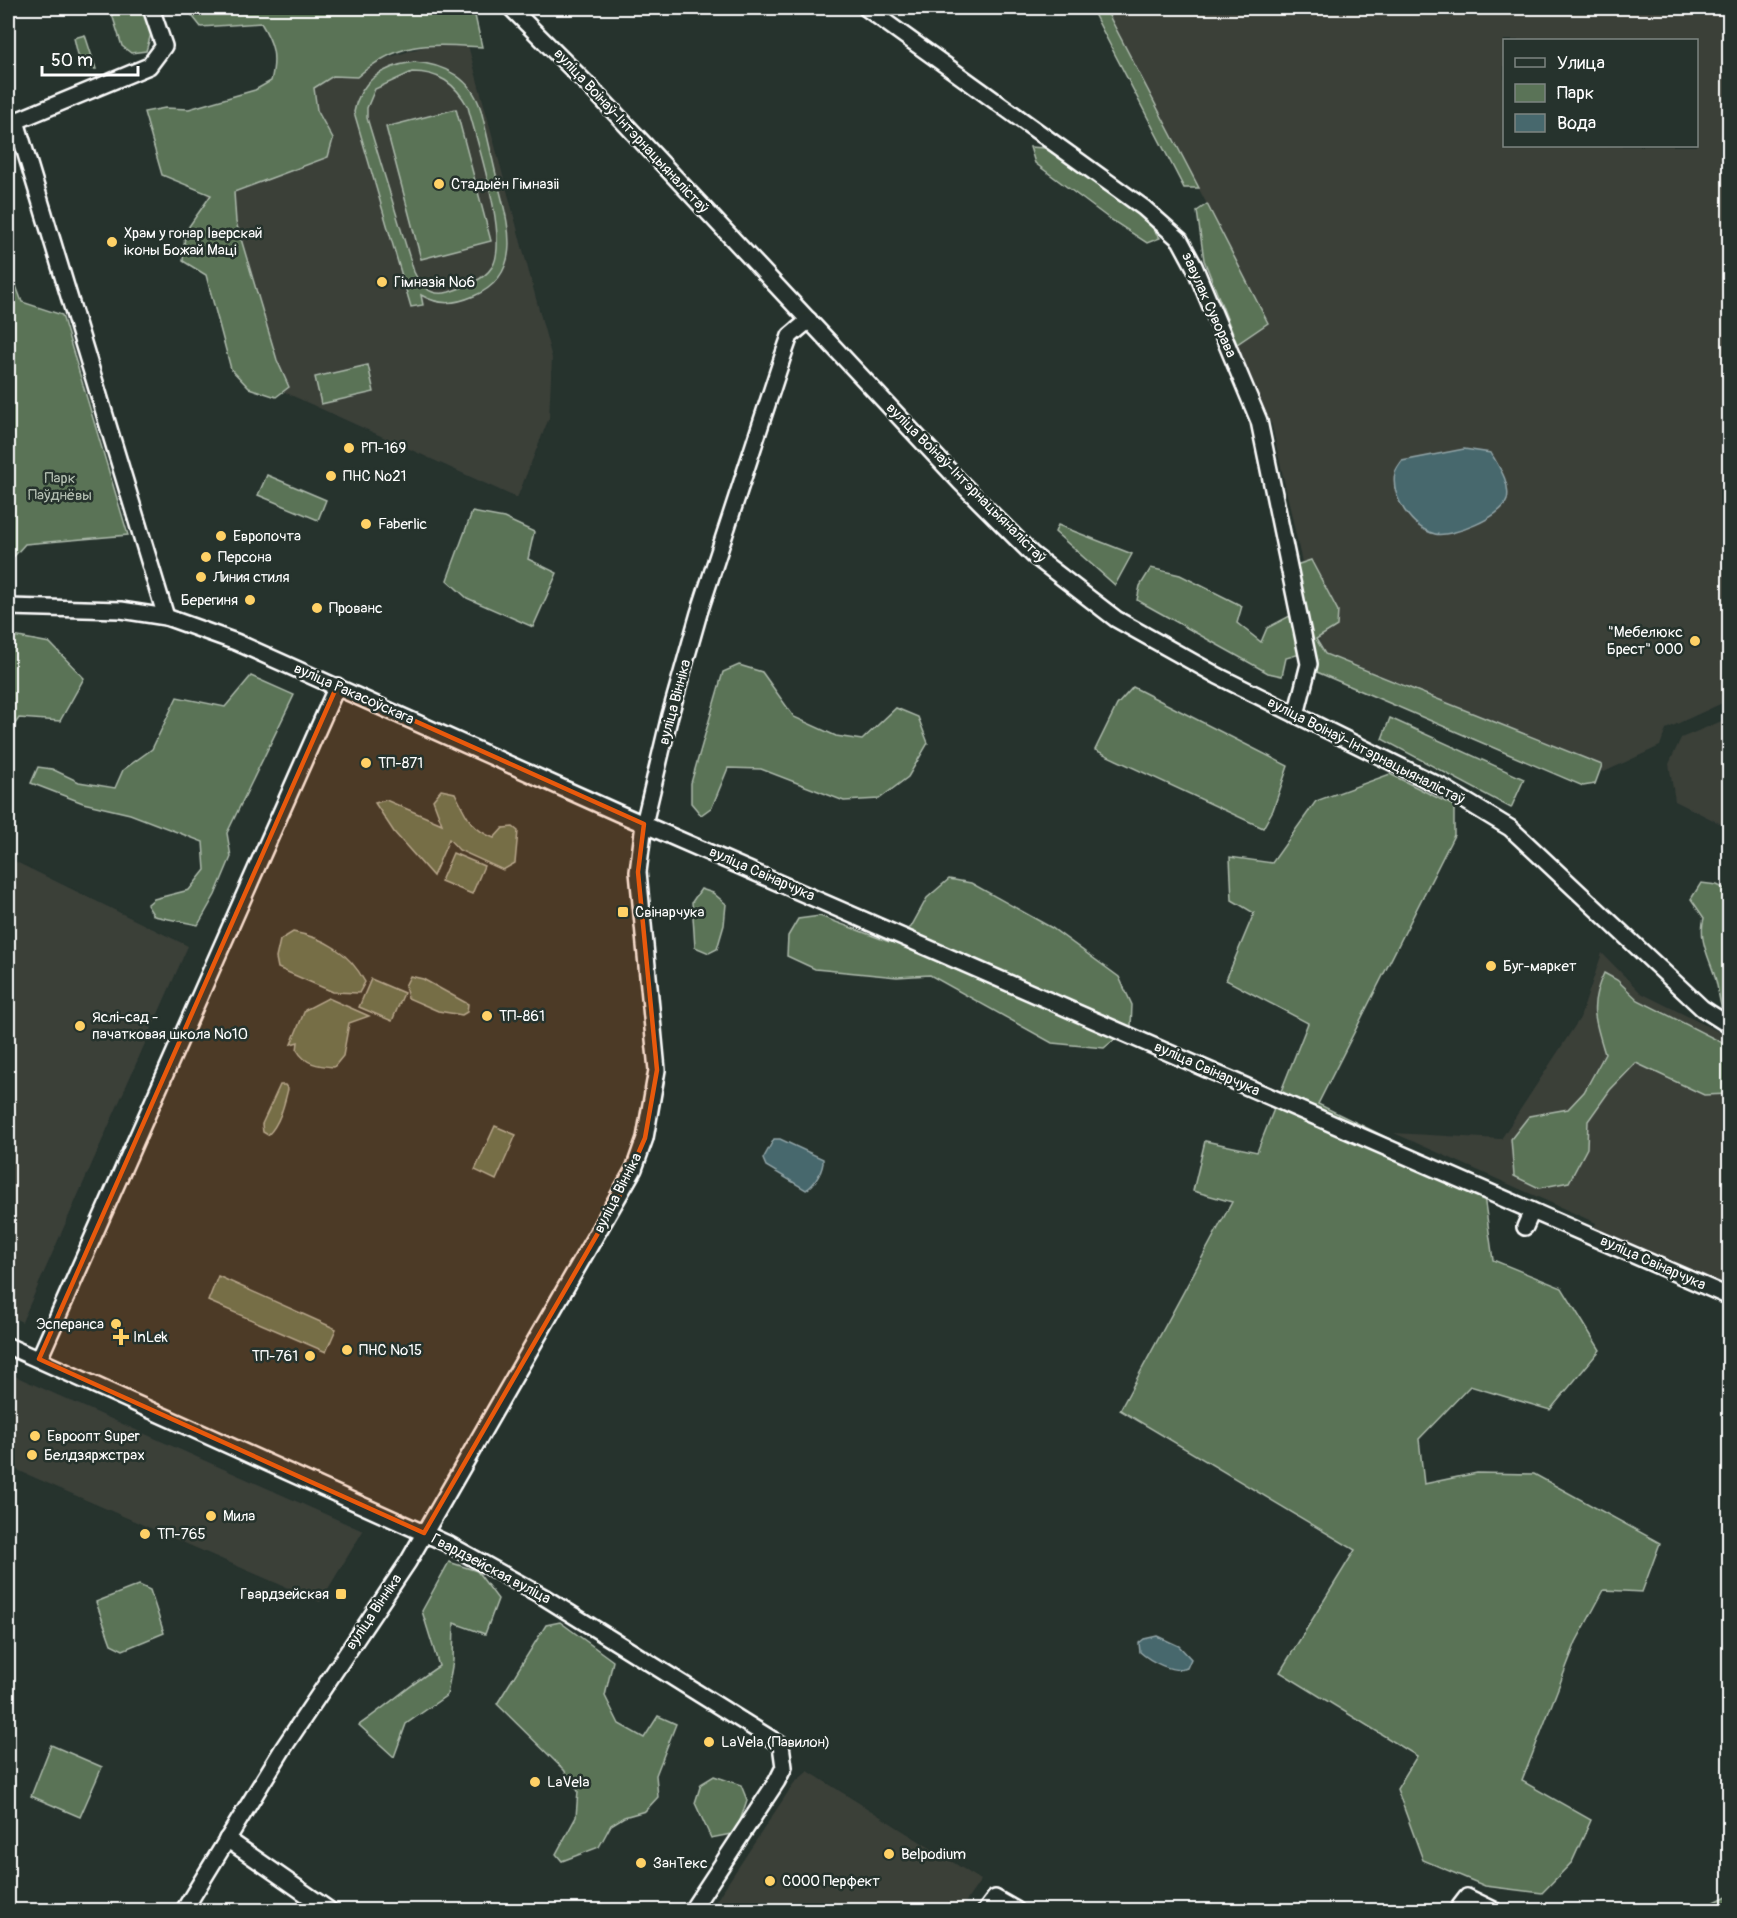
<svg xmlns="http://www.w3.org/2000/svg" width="1737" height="1918" font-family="Pangolin,sans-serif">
<rect width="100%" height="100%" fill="#26332d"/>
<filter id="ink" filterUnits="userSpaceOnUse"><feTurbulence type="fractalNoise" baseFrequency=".0167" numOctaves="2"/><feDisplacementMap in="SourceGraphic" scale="12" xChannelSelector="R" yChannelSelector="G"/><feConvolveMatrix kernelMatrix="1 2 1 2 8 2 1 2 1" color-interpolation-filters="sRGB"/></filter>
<g filter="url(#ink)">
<g fill="#3a3f39" fill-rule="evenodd">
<path d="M1105,8h624v692l-63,29 -6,17 -56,26 -282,-118 -50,-228 -35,-82 31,-22zM1504,40h192v106h-192z"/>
<polygon points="465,34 552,358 549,418 517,498 260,381 185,120"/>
<polygon points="1729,718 1729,828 1675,801 1669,764 1681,738"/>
<polygon points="8,858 188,946 22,1322 8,1315"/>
<polygon points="1602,953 1641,993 1729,1037 1729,1297 1591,1236 1596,1223 1394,1133 1501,1139 1580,1018"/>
<polygon points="8,1373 363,1531 320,1602 8,1466"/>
<polygon points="808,1771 981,1880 960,1910 710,1910 794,1783"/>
</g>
<g fill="#5a7357" stroke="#acb9ab" stroke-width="1.5" fill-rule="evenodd">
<polygon points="110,8 142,8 151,34 146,51 131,53 122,46"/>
<path d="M186,8h284l4,3 8,36c-53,-3 -82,-7 -125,30l-24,-1 -19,12 3,22 16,29 -5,18 -94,35 2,30 41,138 12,27 -13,10 -27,-9 -18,-19 -25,-94 -23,-14 2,-29 26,-37 -49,-20 -18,-63 21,-4 24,1 66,-19 16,-9c6,-24 3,-37 -10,-58l-60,4z"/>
<polygon points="1091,8 1105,8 1199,188 1184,188"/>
<path d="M85,35l11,34c-18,1 -18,-16 -22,-31z"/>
<path d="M414,62c31,2 58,17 67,48 6,24 11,48 17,73 10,41 27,91 -24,113 -19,8 -34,10 -53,-1l2,10 -12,2 -57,-195c6,-32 30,-46 60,-50zM412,72c27,0 43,11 56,35 8,32 42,134 24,160 -8,13 -28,20 -43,25 -17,5 -28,-5 -35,-20l-47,-154v-10l8,-19z"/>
<polygon points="456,109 491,241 421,259 386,127"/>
<polygon points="1030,147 1045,148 1145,218 1160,238 1147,243 1107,217 1035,163"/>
<polygon points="1207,204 1268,323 1237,344 1204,260 1197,211"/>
<polygon points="8,264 22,302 62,315 128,535 25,544 8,563"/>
<polygon points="368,365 374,392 321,404 315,377"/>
<polygon points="267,475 326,500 318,520 258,495"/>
<polygon points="472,512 504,518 534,532 528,559 557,573 533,627 467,598 447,580"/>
<polygon points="1058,525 1132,554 1115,585 1055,532"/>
<polygon points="1311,560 1338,611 1337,626 1316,639 1325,654 1602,765 1595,784 1583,786 1317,672 1300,654 1286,658 1282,676 1268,673 1137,600 1140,586 1151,568 1180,575 1242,606 1237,623 1261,642 1267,628 1290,616 1302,602 1293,566"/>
<polygon points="8,635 50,643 84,678 60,721 19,718 8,734"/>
<polygon points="739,665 762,672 794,717 836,736 862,740 896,708 918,717 928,743 908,777 879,799 844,801 761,769 728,768 712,807 701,815 691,803 691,783 723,672"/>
<polygon points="251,676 294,695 227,833 231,857 215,895 198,925 154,916 147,905 154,899 189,890 205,870 203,842 130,814 83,803 31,783 38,767 52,769 79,782 115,788 123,770 152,749 177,697 225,707"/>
<polygon points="1133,687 1288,766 1273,810 1263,828 1095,750 1117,705"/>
<polygon points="1390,718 1524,779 1511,808 1382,739"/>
<polygon points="1390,774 1454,806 1454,835 1318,1104 1416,1152 1484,1196 1493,1260 1562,1288 1600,1350 1550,1410 1470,1386 1419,1439 1424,1484 1477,1473 1534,1474 1660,1543 1642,1592 1604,1590 1576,1642 1522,1781 1591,1820 1572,1862 1542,1893 1485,1886 1423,1860 1397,1789 1417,1756 1280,1672 1355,1550 1120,1410 1232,1202 1193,1191 1205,1141 1257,1152 1308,1023 1226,980 1254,913 1232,900 1230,857 1272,863 1316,801"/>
<path d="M441,790l14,3c11,22 15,36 39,45l9,-10 10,-1 5,4 -3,32 -12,7 -44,-20 -10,-11 -16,37 -39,-44 -19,-29 11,-3 56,24 -9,-24z"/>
<polygon points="453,853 484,866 472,894 441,881"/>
<polygon points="949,879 971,883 1052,928 1119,977 1132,1005 1131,1026 1104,1048 1052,1043 930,975 897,977 815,969 787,956 788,936 798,919 820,916 889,942 911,927 927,898"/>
<path d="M1701,883l16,2 12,6v124l-7,-6c-3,-10 -4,-22 -7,-32 -6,-20 -17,-38 -11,-59l-13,-19z"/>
<polygon points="701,889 713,893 726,904 724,925 717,949 709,953 695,947 692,902"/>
<path d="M293,932c32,6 56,20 72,50l-6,11 -26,-1 -55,-24 -2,-10 4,-18z"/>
<path d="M1604,973l13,7 21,20 83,42 8,11v41l-25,1 -68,-32 -26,27 -22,31 -1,27 -18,34 -30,6 -25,-12 -3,-37 18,-23 39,-7 16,-17 21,-38c-10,-33 -17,-48 -1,-81z"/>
<polygon points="410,976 423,979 468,1004 467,1012 462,1015 438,1011 408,998 405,986"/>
<polygon points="371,979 404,993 392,1021 359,1007"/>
<path d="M328,998l41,18 -20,7 -6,33 -9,11c-16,-1 -29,-3 -37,-17l1,-8 -7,2 14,-34z"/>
<path d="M280,1085h5l3,4c-4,16 -8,34 -20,46l-5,-3 -1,-8z"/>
<polygon points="495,1126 516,1135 496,1180 475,1170"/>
<polygon points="218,1276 336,1329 326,1352 208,1301"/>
<path d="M449,1562l28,9 21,28 -13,35 -31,-11 -1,38 -6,34 -41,29 -12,33 -35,-32c28,-19 52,-41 80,-59l-17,-55z"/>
<polygon points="139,1585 150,1590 164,1633 123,1650 111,1644 96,1602"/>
<polygon points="560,1622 613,1661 605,1696 619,1724 644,1738 658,1716 676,1724 656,1775 658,1797 645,1811 624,1817 611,1825 599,1847 562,1861 556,1854 576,1817 578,1791 564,1770 497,1704 546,1625"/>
<polygon points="51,1745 102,1767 80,1817 31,1796"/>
<polygon points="714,1776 741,1785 747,1800 736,1833 711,1838 695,1803 701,1784"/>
<polygon points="1729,1895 1729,1910 1700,1910 1700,1909"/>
</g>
<g fill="#47686d" stroke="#91a4a7" stroke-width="1.5">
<path d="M1464,449l27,4c8,14 20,31 16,47 -5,17 -56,38 -72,34 -23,-6 -45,-37 -40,-61 1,-4 5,-9 7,-12z"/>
<path d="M774,1139h6l43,20c1,10 -8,26 -17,31l-40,-24 -3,-7z"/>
<path d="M1157,1636l22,10 12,13 -4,9c-13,6 -37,-7 -47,-16l-1,-9 5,-4z"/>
</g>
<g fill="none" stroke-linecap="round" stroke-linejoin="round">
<defs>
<g id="minor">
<polyline points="151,8 164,46 149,66 16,121 166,617"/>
<polyline points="511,8 600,97 960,482 1033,555 1116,619 1218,676 1444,788 1510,828 1702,1008 1730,1026"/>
<polyline points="866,8 1144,208 1180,240 1194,266 1259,421 1309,664 1296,715"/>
<polyline points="8,607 121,610 166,617 236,642 618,813 1730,1297"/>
<polyline points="1525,1227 1532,1211"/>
<polyline points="8,1346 448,1544 544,1597 781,1745 784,1767 777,1781 692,1910"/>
<polyline points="39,1359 337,686"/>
<polyline points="227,1839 329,1910"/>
<polyline points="184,1910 284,1747 408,1562 634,1169 645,1138 657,1070 638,872 644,824 670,715 699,613 783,356 790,336 809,320"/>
<polyline points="986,1910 995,1898 1016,1910"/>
<polyline points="1457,1910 1467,1897 1494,1910"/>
</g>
</defs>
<use href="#minor" stroke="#fff" stroke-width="20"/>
<use href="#minor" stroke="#26332d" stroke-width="15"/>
</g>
</g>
<path fill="#e8590c" fill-opacity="0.2" stroke="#e8590c" stroke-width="4.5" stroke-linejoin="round" d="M337,686l307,138 -6,48 19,198 -12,68 -26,59 -195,336 -385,-174z"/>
<g fill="#ffd166" stroke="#26332d" stroke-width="2">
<circle cx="439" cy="184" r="6"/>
<circle cx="112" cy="242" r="6"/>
<circle cx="382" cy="282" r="6"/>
<circle cx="349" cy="448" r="6"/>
<circle cx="331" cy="476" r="6"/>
<circle cx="366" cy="524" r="6"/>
<circle cx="221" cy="536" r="6"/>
<circle cx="206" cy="557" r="6"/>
<circle cx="201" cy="577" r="6"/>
<circle cx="250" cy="600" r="6"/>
<circle cx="317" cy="608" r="6"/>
<circle cx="1695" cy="641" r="6"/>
<circle cx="366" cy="763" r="6"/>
<rect x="617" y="906" width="12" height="12" rx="3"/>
<circle cx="1491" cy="966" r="6"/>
<circle cx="487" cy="1016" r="6"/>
<circle cx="80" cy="1026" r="6"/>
<circle cx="116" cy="1324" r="6"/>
<path d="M118 1328h6v6h6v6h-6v6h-6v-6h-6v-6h6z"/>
<circle cx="347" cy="1350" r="6"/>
<circle cx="310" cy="1356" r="6"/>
<circle cx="35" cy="1436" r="6"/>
<circle cx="32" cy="1455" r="6"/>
<circle cx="211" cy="1516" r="6"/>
<circle cx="145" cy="1534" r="6"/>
<rect x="335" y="1588" width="12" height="12" rx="3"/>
<circle cx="709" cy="1742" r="6"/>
<circle cx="535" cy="1782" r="6"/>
<circle cx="889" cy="1854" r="6"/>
<circle cx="641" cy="1863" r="6"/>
<circle cx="770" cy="1881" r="6"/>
</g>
<g text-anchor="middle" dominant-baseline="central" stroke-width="5" stroke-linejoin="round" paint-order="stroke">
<g font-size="15" fill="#fff" stroke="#26332d">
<text transform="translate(631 131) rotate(47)">вуліца Воінаў-Інтэрнацыяналістаў</text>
<text transform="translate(1209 305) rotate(66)">завулак Суворава</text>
<text transform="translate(966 483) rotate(45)">вуліца Воінаў-Інтэрнацыяналістаў</text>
<text transform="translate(354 694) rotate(24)">вуліца Ракасоўскага</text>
<text transform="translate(675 702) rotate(-75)">вуліца Вінніка</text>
<text transform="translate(1366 751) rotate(27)">вуліца Воінаў-Інтэрнацыяналістаў</text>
<text transform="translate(762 874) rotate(24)">вуліца Свінарчука</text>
<text transform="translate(1207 1069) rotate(24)">вуліца Свінарчука</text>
<text transform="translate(618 1193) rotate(-63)">вуліца Вінніка</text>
<text transform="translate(1653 1263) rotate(24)">вуліца Свінарчука</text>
<text transform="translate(491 1569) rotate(28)">Гвардзейская вуліца</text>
<text transform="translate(374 1612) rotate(-56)">вуліца Вінніка</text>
</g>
<g font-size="15" fill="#fff" stroke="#26332d" text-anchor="start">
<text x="451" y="184">Стадыён Гімназіі</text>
<text x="124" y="233">Храм у гонар Іверскай<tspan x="124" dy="17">іконы Божай Маці</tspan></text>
<text x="394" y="282">Гімназія №6</text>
<text x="361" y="448">РП-169</text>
<text x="343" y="476">ПНС №21</text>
<text x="378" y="524">Faberlic</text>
<text x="233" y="536">Европочта</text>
<text x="218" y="557">Персона</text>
<text x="213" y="577">Линия стиля</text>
<text x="238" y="600" text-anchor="end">Берегиня</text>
<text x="329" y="608">Прованс</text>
<text x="1683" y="632" text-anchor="end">"Мебелюкс<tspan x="1683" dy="17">Брест" ООО</tspan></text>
<text x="378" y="763">ТП-871</text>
<text x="635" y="912">Свінарчука</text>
<text x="1503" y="966">Буг-маркет</text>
<text x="499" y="1016">ТП-861</text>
<text x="92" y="1017">Яслі-сад -<tspan x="92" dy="17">пачатковая школа №10</tspan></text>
<text x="104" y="1324" text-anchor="end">Эсперанса</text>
<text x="133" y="1337">InLek</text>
<text x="359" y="1350">ПНС №15</text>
<text x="298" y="1356" text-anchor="end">ТП-761</text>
<text x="47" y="1436">Евроопт Super</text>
<text x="44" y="1455">Белдзяржстрах</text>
<text x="223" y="1516">Мила</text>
<text x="157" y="1534">ТП-765</text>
<text x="329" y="1594" text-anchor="end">Гвардзейская</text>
<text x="721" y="1742">LaVela (Павилон)</text>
<text x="547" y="1782">LaVela</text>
<text x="901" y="1854">Belpodium</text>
<text x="653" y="1863">ЗанТекс</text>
<text x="782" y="1881">СООО Перфект</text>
</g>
<g font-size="15" fill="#b5c0b3" stroke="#26332d">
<text x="60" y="478">Парк<tspan x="60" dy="17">Паўднёвы</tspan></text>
</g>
</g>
<rect width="1737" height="1918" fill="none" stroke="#26332d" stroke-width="30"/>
<rect x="15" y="15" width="1707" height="1888" fill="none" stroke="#fff" stroke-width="2" filter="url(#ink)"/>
<rect x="1503" y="39" width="195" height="108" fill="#26332d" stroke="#7d8581" stroke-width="1.5"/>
<rect x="1515" y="58" width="30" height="9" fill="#26332d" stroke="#7d8581" stroke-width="1.5"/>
<text x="1557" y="69" font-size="18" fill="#ffffff">Улица</text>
<rect x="1515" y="84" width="30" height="18" fill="#5a7357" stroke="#7d8581" stroke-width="1.5"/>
<text x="1557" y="99" font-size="18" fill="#ffffff">Парк</text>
<rect x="1515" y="114" width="30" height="18" fill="#47686d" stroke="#7d8581" stroke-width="1.5"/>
<text x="1557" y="129" font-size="18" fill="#ffffff">Вода</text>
<path d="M42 66v9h96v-9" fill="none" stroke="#ffffff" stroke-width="3"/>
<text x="51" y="66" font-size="18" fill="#ffffff" stroke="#26332d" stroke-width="4.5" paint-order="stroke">50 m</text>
</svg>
